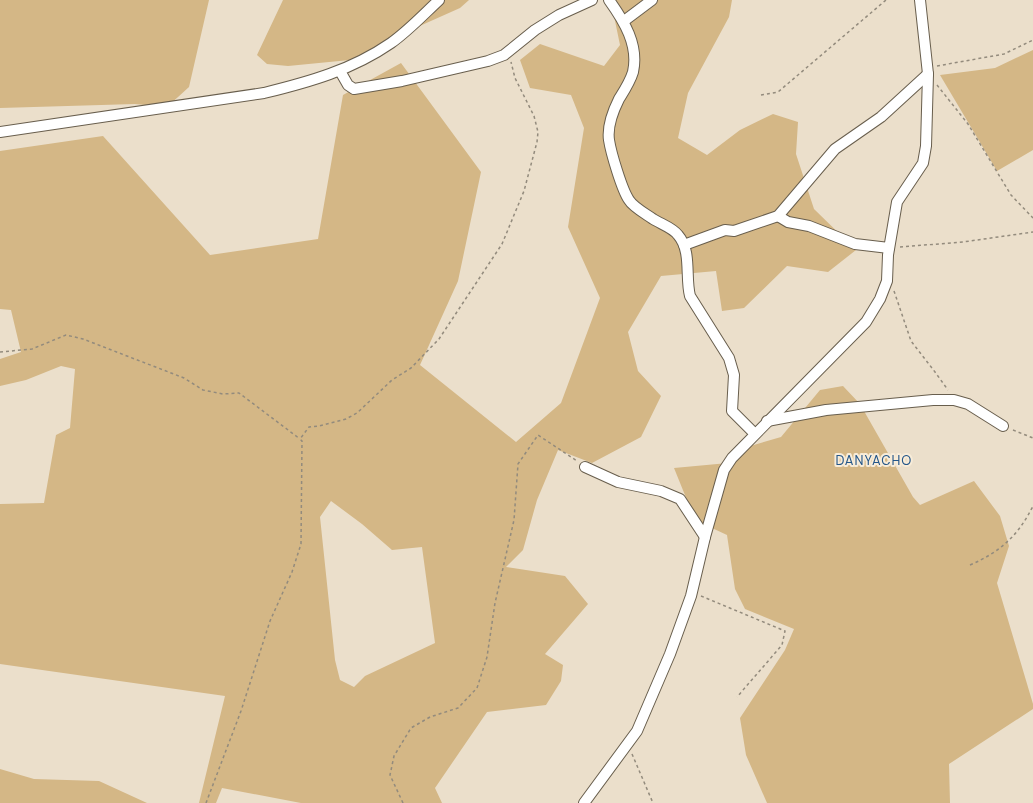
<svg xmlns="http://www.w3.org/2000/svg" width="1033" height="803" font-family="'DM Sans',sans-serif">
<rect width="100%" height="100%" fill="#ebdfcb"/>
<g fill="#d4b786" fill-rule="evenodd">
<polygon points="0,0 209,0 189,87 167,107 135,104 0,108"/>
<polygon points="283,0 469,0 460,8 395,37 360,59 288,66 267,64 257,55"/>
<path d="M616,0h116l-3,17 -41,76 -10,45 29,17 33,-25 33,-16 25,8 -2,32 18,55 42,41 -28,22 -41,-6 -43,42 -22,3 -6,-40 -55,5 -33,56 10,39 23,25 -20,41 -49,26 -34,-13 -21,50 -14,50 -17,17 59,9 23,28 -43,50 18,11 -2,16 -15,24 -59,7 -52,76 7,15h-141l-79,-15 -6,15h-17l26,-107 -225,-32v-160l44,-1 12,-68 14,-7 5,-59 -14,-3 -35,14 -26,6v-27l21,-7 -10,-42 -11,-1v-158l103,-15 107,119 108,-16 25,-144 58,-32 80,109 -23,109 -38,84 96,77 45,-39 39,-105 -32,-71 16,-99 -13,-33 -41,-7 -10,-28 20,-16 64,22 16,-21 -6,-29zM331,501l31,23 30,26 30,-3 13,96 -70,33 -11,11 -14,-7 -5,-20 -15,-143z"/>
<polygon points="1033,50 1033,150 997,171 940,75 995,68"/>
<polygon points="843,386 860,404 913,497 920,505 974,481 1000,516 1009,546 997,583 1033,704 1033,709 949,764 950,803 767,803 746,755 740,718 785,650 794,629 745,609 735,589 727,535 699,522 691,510 674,468 728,463 747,447 781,437 820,390"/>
<polygon points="0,769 34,779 99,781 147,803 0,803"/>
</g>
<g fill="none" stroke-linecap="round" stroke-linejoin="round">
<defs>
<g id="minor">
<path d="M609,0c15,21 30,45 24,72 -3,10 -9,19 -14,27 -6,12 -12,27 -10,41 2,13 13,50 20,60 4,7 17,14 24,19 8,5 20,9 25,16 14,16 7,42 12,61l39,62 5,17 -2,36 23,23"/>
<polyline points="624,21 652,0"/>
<polyline points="340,71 348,85 354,89 402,81 488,61 504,55 535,30 559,15 592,0"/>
<path d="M0,132l264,-39c45,-11 88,-23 127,-50 17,-12 32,-28 48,-43"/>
<polyline points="778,216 788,222 809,226 855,244 889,248"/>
<polyline points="684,245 725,230 734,231 778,216 835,149 881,117 928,74"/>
<polyline points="767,421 826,410 933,400 954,400 968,404 1003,426"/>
<polyline points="585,467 618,482 661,491 680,499 705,537"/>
<polyline points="584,803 637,731 670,654 691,596 705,537 724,470 732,458 866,322 880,299 887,281 888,255 897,202 923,163 926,146 928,74 920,0"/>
</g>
</defs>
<use href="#minor" stroke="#685e4d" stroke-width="12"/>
<g stroke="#938b7d" stroke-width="1.5" stroke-dasharray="3 3" stroke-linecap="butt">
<polyline points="937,66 1004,54 1033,40"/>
<polyline points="937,85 968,124 1011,195 1033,218"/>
<polyline points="761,95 778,92 886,0"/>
<polyline points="900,247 963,242 1033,232"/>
<polyline points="894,291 911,341 935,372 948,390"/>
<polyline points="0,352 32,349 66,335 83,339 184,378 203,390 223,394 239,393 300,439"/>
<polyline points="1013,430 1033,438"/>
<path d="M970,565c30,-13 48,-29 63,-59"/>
<polyline points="701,596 785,631 782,645 737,697"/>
<polyline points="632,754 653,803"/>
<polyline points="206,803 241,711 270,621 292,572 301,544 302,441 300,439 309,427 319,426 346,419 357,413 392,380 411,368 439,339 502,244 524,191 537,142 538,132 534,116 515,78 511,62"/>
<polyline points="403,803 390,775 394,756 411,728 430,717 458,708 477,688 487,657 495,603 514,520 518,464 538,435 577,461"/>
</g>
<use href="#minor" stroke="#fff" stroke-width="10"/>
</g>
<g text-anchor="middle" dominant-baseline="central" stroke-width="4" stroke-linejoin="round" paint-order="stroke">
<g font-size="13" letter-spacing="1" fill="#235689" stroke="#f8ecd8">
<text x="874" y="460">DANYACHO</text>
</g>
</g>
</svg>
